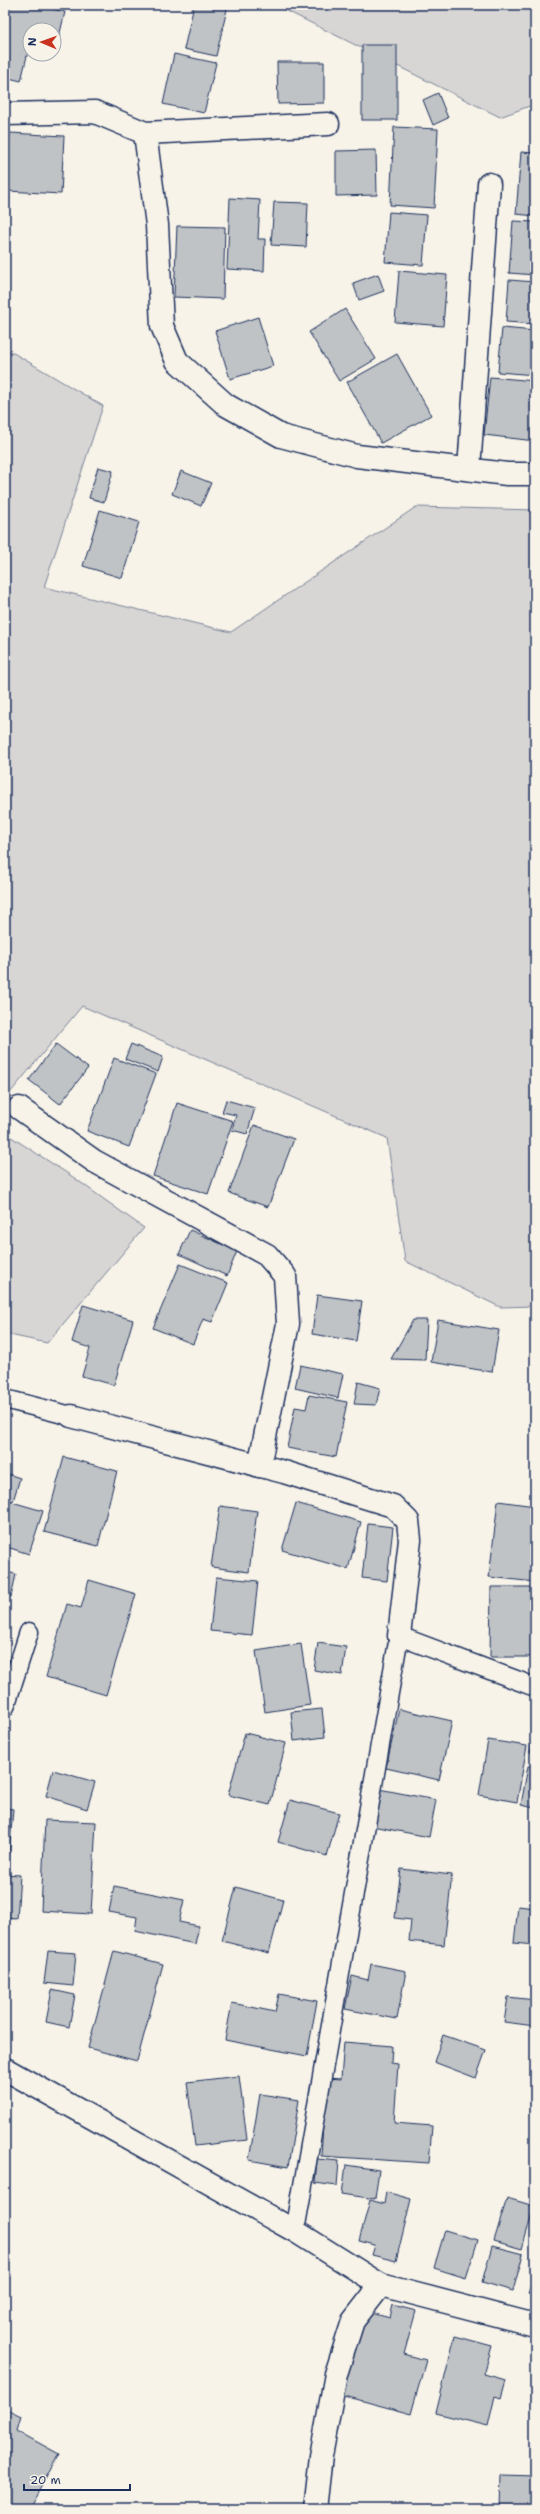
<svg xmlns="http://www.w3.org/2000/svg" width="540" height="2514" font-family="'Shantell Sans',sans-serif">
<rect width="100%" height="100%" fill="#f7f3e8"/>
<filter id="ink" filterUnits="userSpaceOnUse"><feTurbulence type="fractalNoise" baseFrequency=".025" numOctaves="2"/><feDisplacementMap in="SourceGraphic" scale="8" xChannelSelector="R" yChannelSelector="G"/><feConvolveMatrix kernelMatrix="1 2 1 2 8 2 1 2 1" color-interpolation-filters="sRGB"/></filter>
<g filter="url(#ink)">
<g fill="#d7d6d4" stroke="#798299">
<polygon points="275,5 535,5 535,104 500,117"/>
<polygon points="5,348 103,406 44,587 231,632 416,507 535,510 535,1306 500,1307 405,1261 387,1138 82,1006 5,1099"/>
<polygon points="5,1133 73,1177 144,1228 47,1343 5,1334"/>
</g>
<g fill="#c0c3c5" stroke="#1b2f5e">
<polygon points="5,5 35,5 65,12 58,41 54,40 54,30 30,30 30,43 21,81 5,77"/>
<polygon points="194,5 228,5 216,56 184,49"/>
<rect x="362" y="45" width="35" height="75"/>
<polygon points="174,54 216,63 204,113 163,104"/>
<polygon points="277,62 324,62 324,103 278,104"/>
<polygon points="438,93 448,118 433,125 423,100"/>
<polygon points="394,127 438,129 434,208 390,205"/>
<polygon points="10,133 64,136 61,194 7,191"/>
<polygon points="376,150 377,195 336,196 336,151"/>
<polygon points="521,152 535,153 535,216 516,214"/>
<polygon points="230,198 260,200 258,239 265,239 264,271 227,269"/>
<polygon points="274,202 308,203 306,247 271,245"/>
<polygon points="389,212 427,215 423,265 385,262"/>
<polygon points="513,221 535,222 535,275 509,273"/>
<polygon points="177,226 225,227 223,299 174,297"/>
<polygon points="399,271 447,275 443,326 395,322"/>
<polygon points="378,274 384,291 359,300 353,283"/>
<polygon points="509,280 535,282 535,324 506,322"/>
<polygon points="345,309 376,359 339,381 309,332"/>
<polygon points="258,317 273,366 230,379 215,331"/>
<polygon points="502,328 535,331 535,375 498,372"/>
<polygon points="397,354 431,415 381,443 347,382"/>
<polygon points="490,377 535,381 535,441 484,435"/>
<polygon points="98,467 113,471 104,502 89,498"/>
<polygon points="181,471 211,483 201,506 172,494"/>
<polygon points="100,510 139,522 122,578 83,566"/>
<polygon points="56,1044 88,1068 60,1104 29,1080"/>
<polygon points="131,1044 163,1057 158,1072 125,1059"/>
<polygon points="114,1058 156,1074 129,1147 87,1131"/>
<polygon points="226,1100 255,1108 247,1134 232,1130 236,1115 222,1112"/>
<polygon points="177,1103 233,1121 208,1194 153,1176"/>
<polygon points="254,1125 294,1139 268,1207 229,1193"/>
<polygon points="190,1230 237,1251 227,1276 179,1254"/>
<polygon points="180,1264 228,1283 212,1322 203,1319 193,1344 153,1328"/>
<polygon points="317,1295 362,1301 356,1341 312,1334"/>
<polygon points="83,1305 133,1320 114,1385 82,1376 90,1348 72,1342"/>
<polygon points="413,1320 427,1320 425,1360 391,1359"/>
<polygon points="438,1320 499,1330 492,1372 431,1362"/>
<polygon points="300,1365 343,1374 338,1398 295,1388"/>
<polygon points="358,1382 380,1388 376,1405 354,1404"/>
<polygon points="309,1395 347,1402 336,1457 287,1448 295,1407 306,1409"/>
<polygon points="64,1457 117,1471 98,1546 44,1532"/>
<polygon points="5,1473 20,1478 13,1501 5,1499"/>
<polygon points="5,1500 43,1511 29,1554 10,1548 5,1563"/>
<polygon points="498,1501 535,1506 535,1582 489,1577"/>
<polygon points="296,1503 361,1522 348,1569 282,1550"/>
<polygon points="220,1506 257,1511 249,1572 211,1567"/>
<polygon points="368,1524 393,1527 387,1581 362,1578"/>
<polygon points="5,1572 16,1574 11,1597 5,1595"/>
<polygon points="216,1577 258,1581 252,1635 210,1631"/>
<polygon points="89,1580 136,1594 106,1695 46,1677 67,1604 81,1608"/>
<polygon points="491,1587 534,1587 533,1657 490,1657"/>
<polygon points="318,1643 346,1647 342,1675 314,1670"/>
<polygon points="301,1644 310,1705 265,1712 256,1651"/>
<polygon points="322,1709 325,1737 294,1741 291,1712"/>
<polygon points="399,1709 452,1721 439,1780 386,1768"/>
<polygon points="535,1731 535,1753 530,1752"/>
<polygon points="245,1733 286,1743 270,1805 228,1795"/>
<polygon points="488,1740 527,1746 517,1802 479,1795"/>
<polygon points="528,1766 535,1767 535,1808 521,1805"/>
<polygon points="53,1770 95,1782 87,1809 46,1796"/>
<polygon points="379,1789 436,1800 429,1837 372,1826"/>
<polygon points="290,1800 339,1813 327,1856 278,1842"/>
<polygon points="5,1808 13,1809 8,1868 5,1867"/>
<polygon points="45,1820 96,1822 91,1914 41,1911"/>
<polygon points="401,1869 452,1875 444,1945 409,1941 411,1920 395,1918"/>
<polygon points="5,1874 20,1875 17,1919 5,1918"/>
<polygon points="114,1886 184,1900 179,1922 199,1926 195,1944 135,1931 137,1917 109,1912"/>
<polygon points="236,1887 283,1900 269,1953 222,1941"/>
<polygon points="518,1906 535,1908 535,1945 514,1943"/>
<polygon points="48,1951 76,1953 73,1986 44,1983"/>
<polygon points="114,1951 163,1964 137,2061 88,2048"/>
<polygon points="371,1964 406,1971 397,2019 345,2009 352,1976 368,1980"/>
<polygon points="52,1990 75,1995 69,2027 46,2022"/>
<polygon points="279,1994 317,2001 307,2056 225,2040 232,2003 275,2012"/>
<polygon points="508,1997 535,2000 535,2026 504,2022"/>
<polygon points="443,2035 486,2050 476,2078 434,2062"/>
<polygon points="344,2042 392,2046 391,2063 398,2064 394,2123 432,2126 429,2163 321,2156 326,2078 341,2079"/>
<polygon points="239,2076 247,2140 195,2146 187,2082"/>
<polygon points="260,2094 299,2100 288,2167 249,2160"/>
<polygon points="317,2159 339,2161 337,2186 315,2183"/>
<polygon points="346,2165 379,2170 375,2199 342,2194"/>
<polygon points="386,2192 411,2199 396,2261 372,2255 375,2245 359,2241 370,2200 384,2204"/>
<polygon points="507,2198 534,2206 522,2249 494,2241"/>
<polygon points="445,2230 478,2240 466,2278 434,2268"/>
<polygon points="492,2246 523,2254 513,2291 482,2282"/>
<polygon points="535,2271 535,2296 528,2294"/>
<polygon points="393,2305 416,2311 404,2354 426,2360 411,2414 341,2395 364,2311 390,2318"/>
<polygon points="455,2336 492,2346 484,2374 506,2380 501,2398 495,2396 488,2426 436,2413"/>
<polygon points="5,2409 21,2417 17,2431 59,2454 29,2509 5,2509"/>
<polygon points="501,2475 535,2476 535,2509 500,2509"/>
</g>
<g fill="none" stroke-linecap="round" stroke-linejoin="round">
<defs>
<g id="service">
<polyline points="5,1399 71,1416"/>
<polyline points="5,1707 29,1632"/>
<polyline points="295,2231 399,1636 535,1687"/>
</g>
<g id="minor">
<polyline points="5,114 95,112 145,133 328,124"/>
<polyline points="145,133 157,225 162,326 177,361 226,405 281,436 357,456 507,474 535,474"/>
<polyline points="469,469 489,184"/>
<polyline points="19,1108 94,1161 267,1255 285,1276 288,1324 259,1466"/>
<polyline points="71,1416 284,1472 393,1506 408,1521 410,1540 399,1636"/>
<polyline points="5,2069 295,2231 381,2285 535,2325"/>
<polyline points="315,2509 321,2456 336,2374 353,2321 381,2285"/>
</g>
</defs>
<use href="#service" stroke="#1b2f5e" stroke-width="21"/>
<use href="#minor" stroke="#1b2f5e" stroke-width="25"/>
<use href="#service" stroke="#f7f3e8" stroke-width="18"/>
<use href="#minor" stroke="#f7f3e8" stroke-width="22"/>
</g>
</g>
<rect width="540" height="2514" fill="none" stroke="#f7f3e8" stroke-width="20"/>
<rect x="10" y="10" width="520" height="2494" fill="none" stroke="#1b2f5e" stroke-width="1.5" filter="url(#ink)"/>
<g transform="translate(42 42) rotate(272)"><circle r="19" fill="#f7f3e8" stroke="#9fa5b1"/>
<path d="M0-3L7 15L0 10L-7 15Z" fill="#c8321e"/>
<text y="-6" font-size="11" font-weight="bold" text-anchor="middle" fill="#1b2f5e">N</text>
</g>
<path d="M24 2484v6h106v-6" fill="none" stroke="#1b2f5e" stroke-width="2"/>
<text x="30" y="2484" font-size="12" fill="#1b2f5e" stroke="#f7f3e8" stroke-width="3" paint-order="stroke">20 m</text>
</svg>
